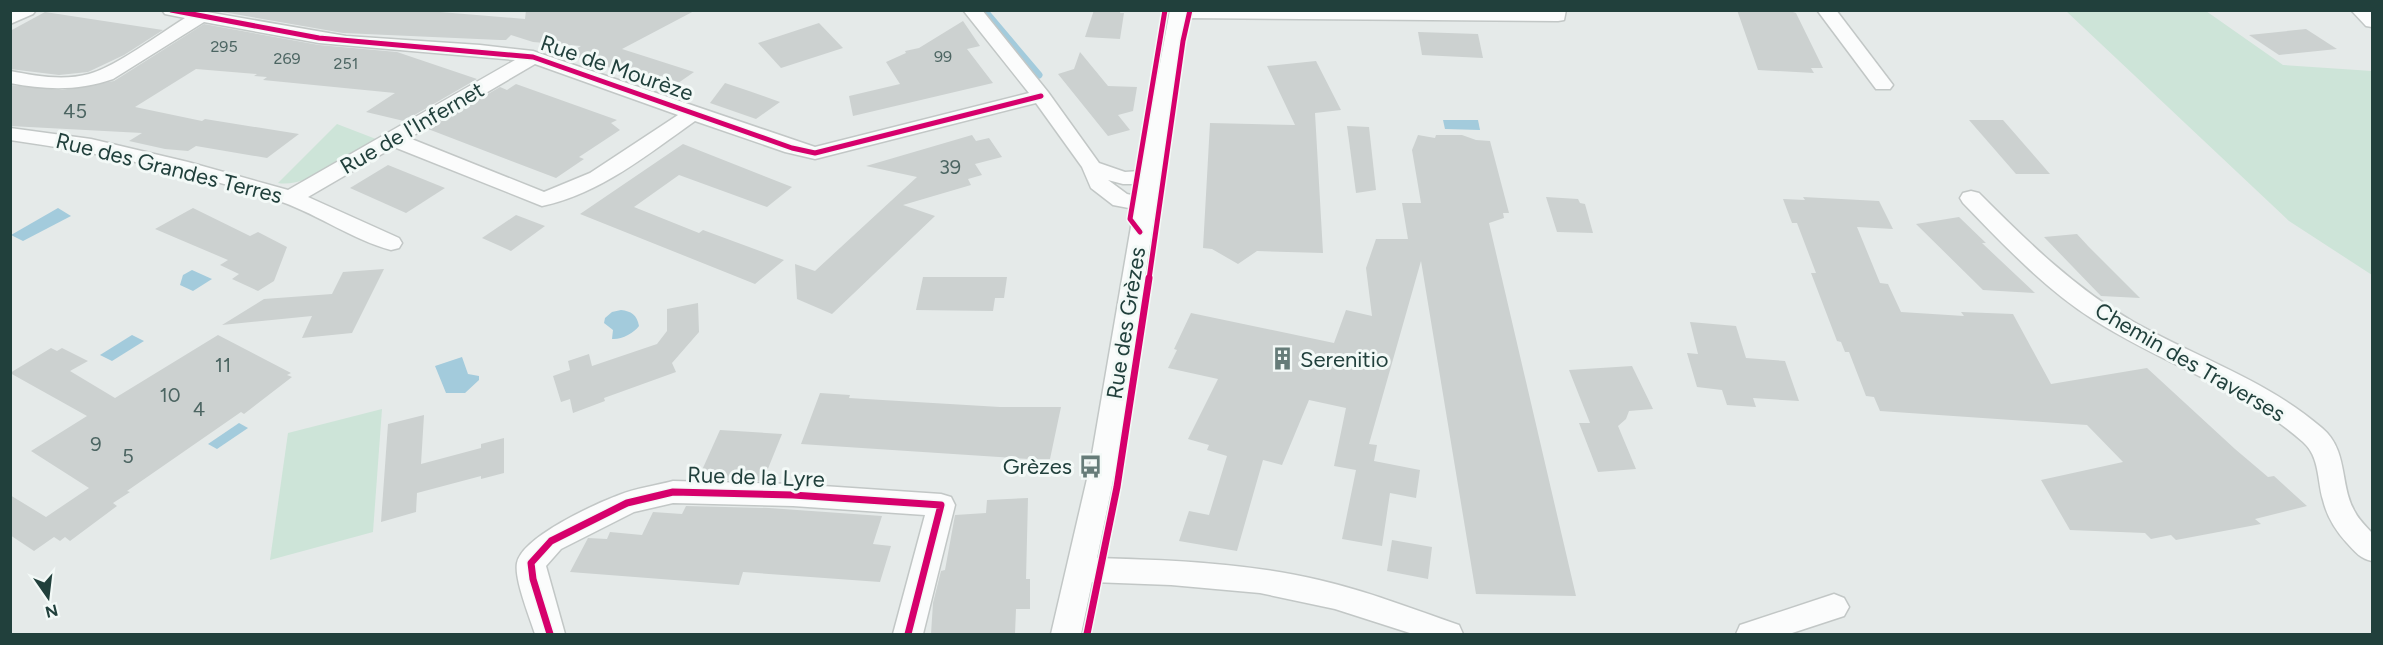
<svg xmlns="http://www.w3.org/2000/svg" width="2383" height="645" font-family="Figtree,sans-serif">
<rect width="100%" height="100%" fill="#e5eae9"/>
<g fill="#cde4d8">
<polygon points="2066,11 2206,11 2283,65 2372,71 2372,275 2289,221"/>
<path d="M337,124l39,15c-26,16 -68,49 -98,44z"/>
<polygon points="382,409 373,532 270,560 288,433"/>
</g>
<g fill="#a3cbdc">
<polygon points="1443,120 1478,120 1480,130 1445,129"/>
<polygon points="58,208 71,216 23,241 11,235"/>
<polygon points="192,270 212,279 193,291 180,285 183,275"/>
<path d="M621,310c10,1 16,5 18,16 -5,7 -18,14 -27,13l1,-9 -9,-7 1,-5 7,-6z"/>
<polygon points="132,335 144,341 112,361 100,355"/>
<polygon points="462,357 468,374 479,376 479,380 465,393 446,393 435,366"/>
<polygon points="239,423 248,428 217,449 208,444"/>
</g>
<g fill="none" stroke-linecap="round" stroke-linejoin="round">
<polyline stroke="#a3cbdc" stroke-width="7" points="984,10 1039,75"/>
</g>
<g fill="#ccd1d0">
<polygon points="211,10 416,10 525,19 526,10 696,10 622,49 694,72 671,88 568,54 581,46 533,42 511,35 506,40 500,40 343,33"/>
<polygon points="1094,10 1121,10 1120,13 1124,13 1120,39 1085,37"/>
<polygon points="1737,10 1787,10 1796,13 1823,68 1811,68 1814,73 1758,70"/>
<polygon points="45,12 163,30 124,55 88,72 59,75 10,69 10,31"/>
<polygon points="963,21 980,46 967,49 993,83 853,116 849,96 900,84 886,62 906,53 905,51 919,48"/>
<polygon points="819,23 843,48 781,68 758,43"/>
<polygon points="204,24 319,45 397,52 477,79 404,121 366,112 395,93 263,80 267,77 254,76 257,74 196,69 135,107 202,121 205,119 299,134 267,158 196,146 188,151 165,149 129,141 142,133 10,126 10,85 62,90 114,81"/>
<polygon points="2306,29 2337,49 2279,55 2249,35"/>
<polygon points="1418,32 1478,34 1483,58 1422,55"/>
<polygon points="1080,52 1108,86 1137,87 1133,111 1118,115 1130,130 1108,136 1058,74 1074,69"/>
<polygon points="1316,61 1341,110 1315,113 1323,253 1257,251 1238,264 1212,249 1203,248 1210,123 1295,125 1267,66"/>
<polygon points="725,83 749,91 780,102 756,119 710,103"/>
<polygon points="516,84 617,120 611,123 620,130 579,157 584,159 556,178 428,129 500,87 507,90"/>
<polygon points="1969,120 2003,120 2050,174 2016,174"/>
<polygon points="1347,126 1369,127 1376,190 1356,193"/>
<polygon points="972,135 976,141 989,138 1002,157 975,164 982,175 968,179 971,185 903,205 935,216 832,314 797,299 795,264 815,271 917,177 866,166"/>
<polygon points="1418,135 1435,138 1436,135 1462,135 1476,140 1490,141 1509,213 1503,213 1504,218 1489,223 1576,596 1476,594 1421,261 1369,444 1377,445 1374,461 1420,470 1416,498 1390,493 1382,546 1342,539 1356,470 1334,466 1346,408 1309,400 1282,465 1263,460 1237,551 1179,541 1189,511 1209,515 1227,456 1207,450 1209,445 1188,439 1218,379 1168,368 1177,350 1174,349 1191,313 1334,343 1346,310 1372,316 1366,268 1376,239 1408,239 1402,203 1421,203 1412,150"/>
<polygon points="683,144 792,187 767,207 679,175 634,207 699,233 703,230 784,260 755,284 580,214"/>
<polygon points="388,165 445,188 406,213 350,188"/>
<polygon points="1546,197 1578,199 1580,203 1585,204 1593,233 1557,232"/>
<polygon points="1803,197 1879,201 1893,229 1857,227 1880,283 1888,284 1901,312 1964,316 1961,312 2013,314 2051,384 2147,368 2235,449 2268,477 2274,476 2307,506 2255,519 2261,524 2176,540 2171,535 2151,539 2145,533 2070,530 2041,480 2123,462 2087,425 1880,411 1874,397 1866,396 1849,352 1845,352 1841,342 1837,341 1811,273 1816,273 1797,223 1792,223 1783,199 1805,200"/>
<polygon points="193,208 250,236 258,232 287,247 274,281 258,291 232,279 239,274 220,265 228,260 155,229"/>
<polygon points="516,215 545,226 511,251 482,238"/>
<polygon points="1959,217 1986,243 1982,243 2035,293 1983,290 1916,224"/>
<polygon points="2077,234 2088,246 2140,298 2101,296 2044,237"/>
<polygon points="384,269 352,333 302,338 312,316 222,325 264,299 332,294 343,272"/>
<polygon points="923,277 1007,277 1004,298 995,298 993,311 916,310"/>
<polygon points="698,303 699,332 672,363 676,372 604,398 605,401 573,413 570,399 561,402 553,376 570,370 568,361 589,354 592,366 657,344 667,331 667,309"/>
<polygon points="1690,322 1736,326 1746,358 1785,361 1799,401 1753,398 1756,407 1727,405 1722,390 1697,387 1687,353 1698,354"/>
<polygon points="218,335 291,373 287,375 292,377 244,414 241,412 127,491 130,492 113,503 117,506 70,541 65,537 60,541 54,537 34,551 10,535 10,495 46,517 89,488 31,451 87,416 10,373 51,348 57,351 62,348 88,361 70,371 115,398"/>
<polygon points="1632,366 1653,409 1629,411 1626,419 1618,426 1636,469 1598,472 1579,423 1590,423 1569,370"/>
<polygon points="820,393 850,395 849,398 1000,407 1061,407 1050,459 1029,459 801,444"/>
<polygon points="424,415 421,464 481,448 481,444 504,438 504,473 481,479 481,476 417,493 416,512 381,522 388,424"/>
<polygon points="720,430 782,434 763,481 698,479"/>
<polygon points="1028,498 1026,579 1030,579 1030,609 1016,609 1015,634 931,634 933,603 941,571 945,570 955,515 986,513 987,500"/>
<polygon points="686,506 769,508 882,516 873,544 891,546 880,582 743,572 739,585 570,572 588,538 607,539 610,532 642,535 653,512 682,514"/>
<polygon points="1392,540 1432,547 1428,579 1387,571"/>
</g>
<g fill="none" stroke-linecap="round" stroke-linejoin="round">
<defs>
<g id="street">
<polygon points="36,10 33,14 10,24 10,12"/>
<path d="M162,10l39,1 145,25 134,9 53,6 282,96 214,-54 -66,-83h19l66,82 51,71 26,9 15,-1 30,-161h396l-2,10 -6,1 -372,-3 -11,63 -59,385 -19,92c74,2 150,5 222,22 48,11 94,29 140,45l4,9h-50l-78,-25 -75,-16 -89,-8 -79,-3 -11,52h-30l39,-168 44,-257 -21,-4 -22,-17 -9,-21 -46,-64 -221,56 -30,-7 -90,-31c-47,33 -95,73 -153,85l-148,-59 -86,50 91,41 3,5 -3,5 -8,2c-38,-10 -72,-35 -109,-48 -88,-30 -179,-49 -272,-62v-12l81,11 97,23 100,28 227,-130 -196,-17 -115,-21 -91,57c-35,12 -66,11 -103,4v-12c26,5 53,10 79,3 28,-8 70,-40 96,-56l-20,-4zM535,64l143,51 -88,58 -46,19 -135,-54zM1108,180l15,4h15l-2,12 -9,-2z"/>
<polygon points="1817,10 1836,10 1893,85 1890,89 1876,89"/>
<polygon points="2351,10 2371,10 2372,27 2366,26"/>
<path d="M1971,191l8,2c48,48 94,94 153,128 63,36 135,59 190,107 27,23 17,57 33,84 4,8 11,14 17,21v28c-11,-2 -17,-9 -25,-18 -11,-12 -20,-26 -24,-43 -6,-20 -3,-43 -20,-58 -62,-55 -143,-79 -212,-124 -48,-31 -88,-74 -128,-115l-3,-5 3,-5z"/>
<path d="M673,481l120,3 148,10 10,3 4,8 -32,129h-30l32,-119 -132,-9 -120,-3 -39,9 -73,37 -15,17 19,68h-30c-5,-16 -21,-55 -18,-71 5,-26 78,-59 102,-68 17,-7 36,-9 54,-14z"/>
<polygon points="1834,594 1844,598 1849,607 1844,616 1789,634 1736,634 1740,625"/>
</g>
</defs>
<use href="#street" stroke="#c2c7c6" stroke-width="3"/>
<use href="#street" fill="#fbfcfc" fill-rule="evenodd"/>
<defs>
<g id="cycleway-far1">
<polyline points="171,10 319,38 533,57 792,148 815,153 1041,96"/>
<polyline points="1140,232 1130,219 1165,10"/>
<polyline points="1149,279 1183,41 1190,10"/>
</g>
<g id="cycleway">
<polyline points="550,634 533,579 531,563 551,541 627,503 673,492 793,495 941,505 908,634"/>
<polyline points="1087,634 1117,487 1149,278"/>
</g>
</defs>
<use href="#cycleway-far1" stroke="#f3f9f7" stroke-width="8"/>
<use href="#cycleway" stroke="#f3f9f7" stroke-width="10"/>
<use href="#cycleway-far1" stroke="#d6006c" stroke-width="5"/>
<use href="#cycleway" stroke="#d6006c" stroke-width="7"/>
</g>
<defs>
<symbol id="building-bare" viewBox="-9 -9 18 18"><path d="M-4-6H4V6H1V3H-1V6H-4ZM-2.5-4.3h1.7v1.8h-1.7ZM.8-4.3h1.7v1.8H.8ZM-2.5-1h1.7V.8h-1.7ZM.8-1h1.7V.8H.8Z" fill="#667c79" stroke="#f3f9f7" stroke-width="2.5" paint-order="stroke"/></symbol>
<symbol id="bus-bare" viewBox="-9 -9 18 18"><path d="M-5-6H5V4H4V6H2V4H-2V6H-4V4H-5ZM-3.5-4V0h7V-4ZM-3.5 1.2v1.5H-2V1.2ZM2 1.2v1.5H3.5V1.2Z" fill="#667c79" stroke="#f3f9f7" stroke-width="2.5" paint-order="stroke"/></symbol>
</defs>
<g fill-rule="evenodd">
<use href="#building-bare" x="1266" y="342" width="33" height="33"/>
<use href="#bus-bare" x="1074" y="450" width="33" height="33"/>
</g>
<g text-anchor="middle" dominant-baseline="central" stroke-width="6" stroke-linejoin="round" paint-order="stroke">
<g font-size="16" fill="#4c6562">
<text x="224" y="46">295</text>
<text x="943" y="56">99</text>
<text x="287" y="58">269</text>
<text x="346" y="63">251</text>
</g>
<g font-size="20" fill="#4c6562">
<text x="75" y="111">45</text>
<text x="950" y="167">39</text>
<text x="223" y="365">11</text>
<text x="170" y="395">10</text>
<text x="199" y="409">4</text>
<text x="96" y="444">9</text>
<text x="128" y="456">5</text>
</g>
<g font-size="22" fill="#21403c" stroke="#f3f9f7">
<text transform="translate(617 68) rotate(19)">Rue de Mourèze</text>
<text transform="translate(412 128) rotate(-30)">Rue de l'Infernet</text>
<text transform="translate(169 168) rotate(14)">Rue des Grandes Terres</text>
<text transform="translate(1126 323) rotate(-81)">Rue des Grèzes</text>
<text transform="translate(2190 362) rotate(30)">Chemin des Traverses</text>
<text transform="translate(756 477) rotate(2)">Rue de la Lyre</text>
</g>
<g font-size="22" fill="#21403c" stroke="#f3f9f7" text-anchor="start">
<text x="1300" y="359">Serenitio</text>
<text x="1072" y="466" text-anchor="end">Grèzes</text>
</g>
</g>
<rect width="2383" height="645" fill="none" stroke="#21403c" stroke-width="24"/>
<g transform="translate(48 597) rotate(166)" stroke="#f3f9f7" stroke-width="4.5" paint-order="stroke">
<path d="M0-4.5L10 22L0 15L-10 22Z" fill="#21403c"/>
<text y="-9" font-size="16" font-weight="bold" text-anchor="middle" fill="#21403c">N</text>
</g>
</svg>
